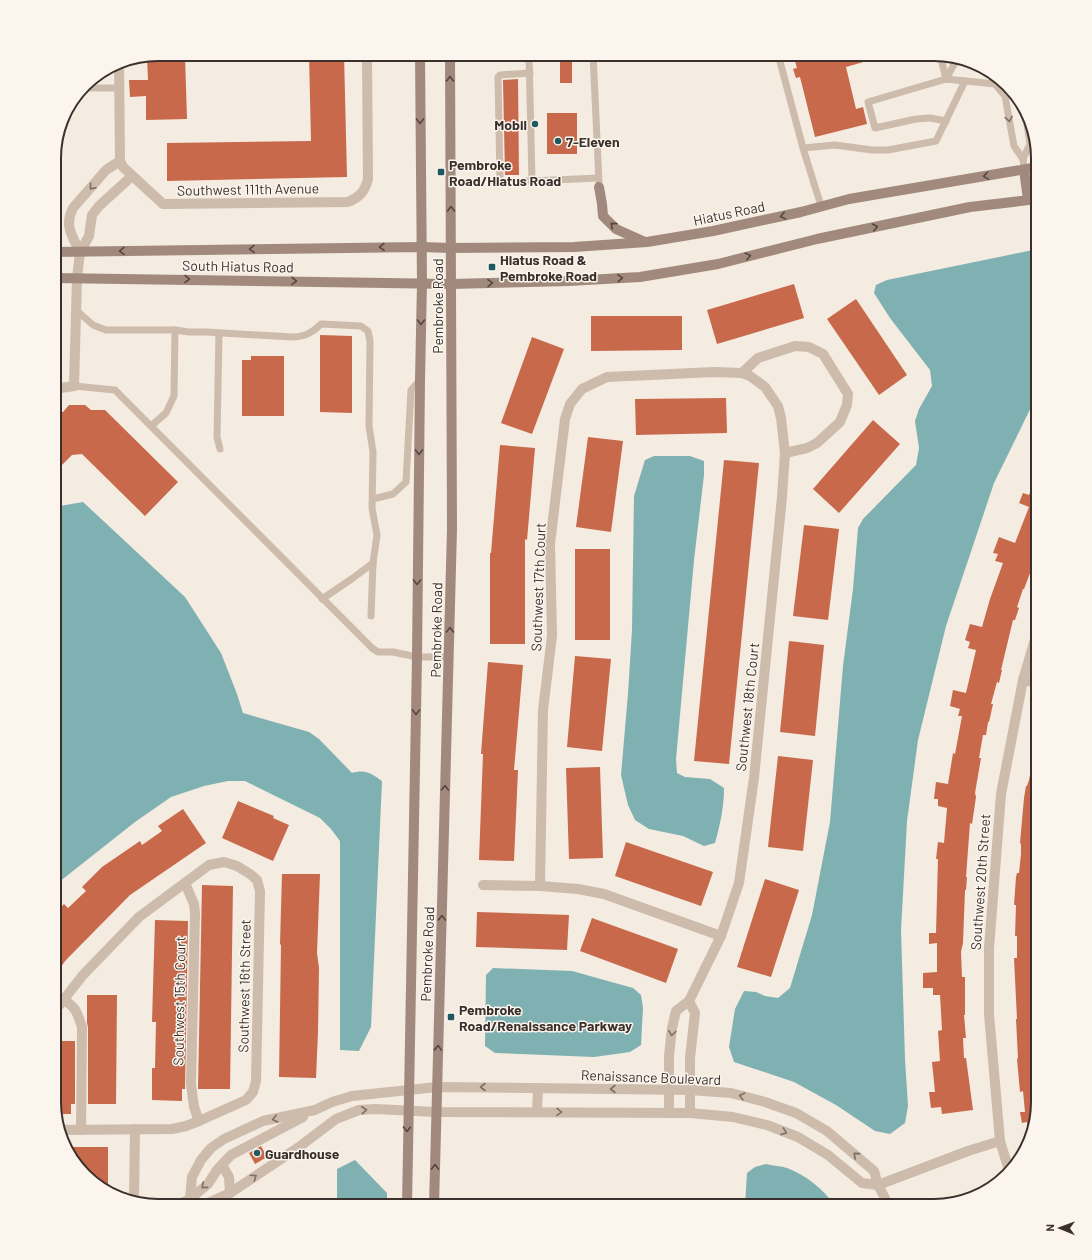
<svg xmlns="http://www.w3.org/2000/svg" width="1092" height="1260" font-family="Barlow,sans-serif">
<rect width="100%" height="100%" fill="#f4ebe1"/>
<g fill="#7fb0b2">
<polygon points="1038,249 1038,393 994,483 946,626 918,740 907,821 901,930 905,1059 908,1106 905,1123 890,1134 875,1131 836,1105 794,1082 734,1062 729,1047 735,1009 744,991 756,992 765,996 778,998 790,988 812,915 830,822 843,666 853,589 858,528 863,519 916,465 919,448 915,421 919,409 932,386 930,370 890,318 874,293 876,285 887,280"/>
<path d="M654,456h36l14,5v14l-10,85 -18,199 1,14 8,4 25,2 14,9c0,19 -4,37 -9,55l-11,3 -21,-10 -34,-7 -14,-9 -7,-15 -7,-30 7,-81 4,-64 2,-134 11,-36z"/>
<path d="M83,502l102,95 36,56 16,41 6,19 66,19 10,7 33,34c13,-4 19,0 30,8l-11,246 -12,24 -19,-1v-209l-9,-12 -11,-11 -75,-37h-17l-24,5 -33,11 -36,25 -81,64v-376l6,-4z"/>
<polygon points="493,968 572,971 633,988 641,995 643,1008 641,1045 630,1052 594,1057 495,1053 485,1046 486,975"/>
<polygon points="355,1160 387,1193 387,1206 337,1206 337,1169"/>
<path d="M766,1164c7,2 15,2 21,4 21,8 35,21 49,38h-91l2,-33 8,-6z"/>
</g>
<g fill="#c8694b">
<polygon points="309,54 344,54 347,177 167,181 167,143 311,141"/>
<polygon points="793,54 880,54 881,57 846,67 856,109 863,107 867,124 815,137 800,77 796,78 793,69 797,68"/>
<polygon points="185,56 187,119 146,120 146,96 130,97 129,80 148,80 147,57"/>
<rect x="560" y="60" width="12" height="23"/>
<polygon points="518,79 519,175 505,175 503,80"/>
<rect x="547" y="113" width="30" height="41"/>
<polygon points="794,284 804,318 717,344 707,310"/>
<polygon points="856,299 907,375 879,395 827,319"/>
<polygon points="591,316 682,316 682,350 591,351"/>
<polygon points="320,335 352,336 352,413 320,412"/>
<polygon points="532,337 564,349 532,434 501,423"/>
<polygon points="251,356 284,356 284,416 242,416 242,360 251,360"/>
<polygon points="726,398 727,433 636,435 635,399"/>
<polygon points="69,405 85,405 91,410 105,410 178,482 145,516 82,454 72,455 54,473 54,412 63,412"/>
<polygon points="873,420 900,444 839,513 813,489"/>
<polygon points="588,437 623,441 611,532 576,527"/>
<polygon points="500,445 535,448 527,540 525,539 525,644 490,644 490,553 491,553"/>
<polygon points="724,460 759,463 729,764 694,761"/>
<polygon points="1037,474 1038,541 1032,555 1035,556 1034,559 1035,560 1024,589 1023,589 1017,607 1019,608 1015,620 1013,620 1001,670 1002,670 999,683 997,682 991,704 993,704 989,722 988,722 986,735 983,735 979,758 981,758 975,793 976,797 972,824 970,823 966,877 967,877 966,890 965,890 963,943 961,952 962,977 965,977 965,1015 964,1015 966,1038 963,1038 964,1058 966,1058 973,1110 942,1114 941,1107 931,1108 929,1092 935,1092 932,1062 940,1061 938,1031 942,1030 940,995 933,995 933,988 923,988 923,973 937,972 937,943 929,944 929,933 936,933 938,859 936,859 938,842 944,843 947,808 938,806 938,799 934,799 936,782 948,784 953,753 955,754 962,716 958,716 960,709 950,706 953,690 966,693 976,650 968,648 970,642 965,640 970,624 982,627 990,599 1003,563 995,561 998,554 993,553 999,537 1015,543 1029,507 1019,503 1023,493 1029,495"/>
<polygon points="804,525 839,529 828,620 793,616"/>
<rect x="575" y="549" width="35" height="91"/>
<polygon points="789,641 824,645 815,736 780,732"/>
<polygon points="575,656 611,659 602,751 567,747"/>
<polygon points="488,662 523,665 514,770 518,770 514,861 479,860 483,754 481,754"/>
<polygon points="778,756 813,760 803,851 768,847"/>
<polygon points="1033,760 1038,761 1038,1102 1030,1137 1029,1137 1027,1122 1022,1123 1020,1112 1025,1112 1023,1091 1020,1092 1017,1059 1018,1058 1016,1019 1017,1019 1014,958 1017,958 1017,936 1015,936 1016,905 1014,905 1016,877 1017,873 1019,873 1021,854 1021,844 1020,843 1024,798 1026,786 1027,786 1029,780"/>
<polygon points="600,767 603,858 569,859 566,768"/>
<polygon points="238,801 274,816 273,818 289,825 273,861 222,838"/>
<polygon points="183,809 206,843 130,895 66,960 54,976 54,914 64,904 68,908 86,891 82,887 102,867 140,841 142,845 162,831 158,826"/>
<polygon points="626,842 713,872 701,906 615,876"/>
<polygon points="282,874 320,874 317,953 319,968 318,1032 316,1078 279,1077 281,945 280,944"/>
<polygon points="765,879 799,890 771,977 737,967"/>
<polygon points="202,885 233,886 230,1089 198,1089"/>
<polygon points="477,912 569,915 567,950 476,947"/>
<polygon points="592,918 678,949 666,983 580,951"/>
<polygon points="155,920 188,921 185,1089 182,1089 182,1101 152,1100 152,1068 155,1068 156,1022 152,1022"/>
<polygon points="87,995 117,995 116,1104 88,1104 88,1027 87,1023"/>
<polygon points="54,1041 75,1041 75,1104 71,1104 71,1114 56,1114 54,1102"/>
<polygon points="261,1146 267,1157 255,1164 249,1153"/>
<polygon points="66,1147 108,1147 108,1192 75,1165"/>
</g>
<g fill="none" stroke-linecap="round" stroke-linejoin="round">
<g stroke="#cdbbac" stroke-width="7">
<polyline points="529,54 532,181 598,178"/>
<polyline points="593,54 599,182"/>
<polyline points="778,54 803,148 821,206"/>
<polyline points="940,54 946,79"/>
<polyline points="530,73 500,75 498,77 500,179 503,182 532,181"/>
<polyline points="946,79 957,59"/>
<polyline points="995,84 1005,96 1014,146 1023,159"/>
<polyline points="83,88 120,88"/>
<polyline points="946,121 930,118 916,119 875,128 868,102 946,79 995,84 1002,82"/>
<polyline points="803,148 835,145 872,150 888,150 936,141 965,81"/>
<polyline points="1024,170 1023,159 1030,144 1025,111"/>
<path d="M76,310l17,15 13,5h69l14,2h17l86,5c12,0 20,-4 29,-13l40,2 7,5 2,10 -1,85 4,26 -1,56 5,27 -4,28 -2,53"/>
<polyline points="219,333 217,437 220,449"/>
<polyline points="74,386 115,390 372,648 378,652 393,652 417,657 449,657"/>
<polyline points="151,426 166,413 174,396 175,330"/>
<polyline points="373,499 393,494 406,482 411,390 420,380"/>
<polyline points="322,599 353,578 373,563"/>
</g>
<g stroke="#cdbbac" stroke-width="10">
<path d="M119,62l1,99 3,6 40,37 185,-2c12,-5 17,-11 20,-23l-1,-125"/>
<path d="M80,252c-8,-16 -16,-27 -7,-44l33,-38 14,-9"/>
<polyline points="742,373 758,358 795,346 809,347 823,354 848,394 847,405 840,422 817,443 807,448 785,453"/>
<polyline points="54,389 74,386 77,278 80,252 89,236 92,215 99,206 132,176"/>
<polyline points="1023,680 1038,683"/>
<polyline points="185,883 194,904 195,913 191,1084 194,1107 199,1121"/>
<polyline points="483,885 540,886 578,889 604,894 721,936"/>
<polyline points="540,886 543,710 552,636 550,544 565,419 570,404 582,389 607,377 714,372 742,373 750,376 765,387 778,406 781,418 785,453 782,497 754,778 739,883 721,936 689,1001 676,1011 672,1028 669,1056 669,1113"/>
<path d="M64,1000c13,8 13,13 18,27l-1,103"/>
<polyline points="689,1001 695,1013 690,1058 690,1113"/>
<polyline points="54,1012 83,975 139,917 209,865 224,862 237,866 250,874 257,880 260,891 256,1081 253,1092 246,1100 199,1121 186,1126 172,1129 59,1130"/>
<polyline points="537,1112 538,1088"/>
<polyline points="222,1165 229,1177 230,1193"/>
<polyline points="1010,1169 1007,1164 1000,1141 989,1014 989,948 1001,794 1023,680 1038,629"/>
<polyline points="878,1185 968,1151 1000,1141"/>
<polyline points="190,1199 208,1184 217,1170 231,1155 303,1117"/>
<polyline points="134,1200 135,1129"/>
<polyline points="175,1206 190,1199 192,1177 201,1160 211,1148 224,1139 263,1121 315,1110 332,1102 352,1096 437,1087 690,1090 731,1093 765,1102 796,1113 827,1131 874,1171 878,1185 889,1206"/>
<polyline points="201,1206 230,1193 299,1147 336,1119 359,1110 375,1109 436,1112 690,1113 733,1117 767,1125 798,1137 828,1155 862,1183 878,1185"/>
</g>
<g stroke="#a18a7d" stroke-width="10">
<polyline points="1024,170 1028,199"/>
<polyline points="599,187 602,204 603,216 616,229 645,242"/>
<polyline points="54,252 421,247 451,248 574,247 647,242 713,231 801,212 849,199 1038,167"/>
<polyline points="54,278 451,284 569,281 640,277 718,264 817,239 970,207 1038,199"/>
<polyline points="407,1206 417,657 420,380 422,283 420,54"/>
<polyline points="434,1206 452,529 450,54"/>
</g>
</g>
<defs><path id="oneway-chevron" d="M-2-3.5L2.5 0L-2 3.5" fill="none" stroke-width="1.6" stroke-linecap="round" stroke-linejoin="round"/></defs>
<g stroke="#544640">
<use href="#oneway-chevron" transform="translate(450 79) rotate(-90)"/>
<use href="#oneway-chevron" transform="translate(420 121) rotate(90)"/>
<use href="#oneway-chevron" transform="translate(986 176) rotate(171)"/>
<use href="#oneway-chevron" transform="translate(451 209) rotate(-90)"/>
<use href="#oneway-chevron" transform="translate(783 216) rotate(168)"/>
<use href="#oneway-chevron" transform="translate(613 225) rotate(-139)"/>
<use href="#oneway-chevron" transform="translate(875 227) rotate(-12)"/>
<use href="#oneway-chevron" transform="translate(382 247) rotate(179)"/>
<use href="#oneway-chevron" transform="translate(252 249) rotate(179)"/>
<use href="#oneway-chevron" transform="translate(122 251) rotate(179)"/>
<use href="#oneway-chevron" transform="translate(748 256) rotate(-14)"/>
<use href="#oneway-chevron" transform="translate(620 278) rotate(-4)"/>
<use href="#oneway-chevron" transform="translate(187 279) rotate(1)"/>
<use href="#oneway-chevron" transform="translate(294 281) rotate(1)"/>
<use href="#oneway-chevron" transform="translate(490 283) rotate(-1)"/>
<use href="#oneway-chevron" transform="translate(421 322) rotate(91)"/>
<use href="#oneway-chevron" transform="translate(419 452) rotate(91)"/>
<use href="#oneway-chevron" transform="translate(417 582) rotate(90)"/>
<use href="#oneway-chevron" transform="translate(450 630) rotate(-89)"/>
<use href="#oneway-chevron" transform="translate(416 712) rotate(91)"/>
<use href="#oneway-chevron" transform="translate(445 788) rotate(-88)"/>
<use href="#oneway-chevron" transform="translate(442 918) rotate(-88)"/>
<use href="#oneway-chevron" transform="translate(438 1048) rotate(-88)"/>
<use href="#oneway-chevron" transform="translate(407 1129) rotate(91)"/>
<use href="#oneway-chevron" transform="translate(435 1167) rotate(-89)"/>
</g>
<g stroke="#7d6f65">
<use href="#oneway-chevron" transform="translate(1009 119) rotate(80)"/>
<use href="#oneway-chevron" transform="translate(92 187) rotate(131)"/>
<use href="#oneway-chevron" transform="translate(672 1033) rotate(97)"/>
<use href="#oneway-chevron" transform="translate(483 1087) rotate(-180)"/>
<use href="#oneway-chevron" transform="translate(613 1089) rotate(-180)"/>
<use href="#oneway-chevron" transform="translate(742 1096) rotate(-166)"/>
<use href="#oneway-chevron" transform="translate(364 1110) rotate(-6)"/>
<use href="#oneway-chevron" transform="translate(559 1112) rotate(2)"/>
<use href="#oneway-chevron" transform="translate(275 1119) rotate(169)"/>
<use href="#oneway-chevron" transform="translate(784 1132) rotate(21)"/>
<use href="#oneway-chevron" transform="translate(856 1155) rotate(-140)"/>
<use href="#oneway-chevron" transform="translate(254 1177) rotate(-34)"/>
<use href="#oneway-chevron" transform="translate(204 1186) rotate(140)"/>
</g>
<g fill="#1f5a5e" stroke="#fbf5ee" stroke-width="1.5">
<circle cx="535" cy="124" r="4"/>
<circle cx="558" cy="141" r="4"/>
<rect x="437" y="168" width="8" height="8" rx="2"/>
<rect x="488" y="263" width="8" height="8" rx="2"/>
<rect x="447" y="1013" width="8" height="8" rx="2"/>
<circle cx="257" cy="1153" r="4"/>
</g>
<g text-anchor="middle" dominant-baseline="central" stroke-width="3" stroke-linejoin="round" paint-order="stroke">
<g font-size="14" font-weight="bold" fill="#3b302b" stroke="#fbf5ee" text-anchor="start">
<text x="527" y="124" text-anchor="end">Mobil</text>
<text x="566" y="141">7-Eleven</text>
<text x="449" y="164">Pembroke<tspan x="449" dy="16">Road/Hiatus Road</tspan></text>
<text x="500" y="259">Hiatus Road &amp;<tspan x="500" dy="16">Pembroke Road</tspan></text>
<text x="459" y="1009">Pembroke<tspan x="459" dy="16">Road/Renaissance Parkway</tspan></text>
<text x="265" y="1153">Guardhouse</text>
</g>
<g font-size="14" fill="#3b302b" stroke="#fbf5ee">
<text transform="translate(248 189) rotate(-1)">Southwest 111th Avenue</text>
<text transform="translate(729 213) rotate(-12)">Hiatus Road</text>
<text transform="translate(238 266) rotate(1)">South Hiatus Road</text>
<text transform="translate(437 306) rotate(-90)">Pembroke Road</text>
<text transform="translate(538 587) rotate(-88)">Southwest 17th Court</text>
<text transform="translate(436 630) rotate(-89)">Pembroke Road</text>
<text transform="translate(747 707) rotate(-84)">Southwest 18th Court</text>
<text transform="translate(980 882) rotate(-86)">Southwest 20th Street</text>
<text transform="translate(427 954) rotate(-88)">Pembroke Road</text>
<text transform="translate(244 986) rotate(-89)">Southwest 16th Street</text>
<text transform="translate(179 1001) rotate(-89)">Southwest 15th Court</text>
<text transform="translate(651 1077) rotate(2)">Renaissance Boulevard</text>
</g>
</g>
<path d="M0 0H1092V1260H0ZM158 61H934A97 97 0 0 1 1031 158V1102A97 97 0 0 1 934 1199H158A97 97 0 0 1 61 1102V158A97 97 0 0 1 158 61Z" fill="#fbf5ee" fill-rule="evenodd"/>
<path fill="none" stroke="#3b302b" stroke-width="2" d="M158 61H934A97 97 0 0 1 1031 158V1102A97 97 0 0 1 934 1199H158A97 97 0 0 1 61 1102V158A97 97 0 0 1 158 61Z"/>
<g transform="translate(1060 1228) rotate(271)" stroke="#fbf5ee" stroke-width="3" paint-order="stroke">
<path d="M0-3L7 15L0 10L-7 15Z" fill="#3b302b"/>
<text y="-6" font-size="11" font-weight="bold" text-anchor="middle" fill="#3b302b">N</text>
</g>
</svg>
